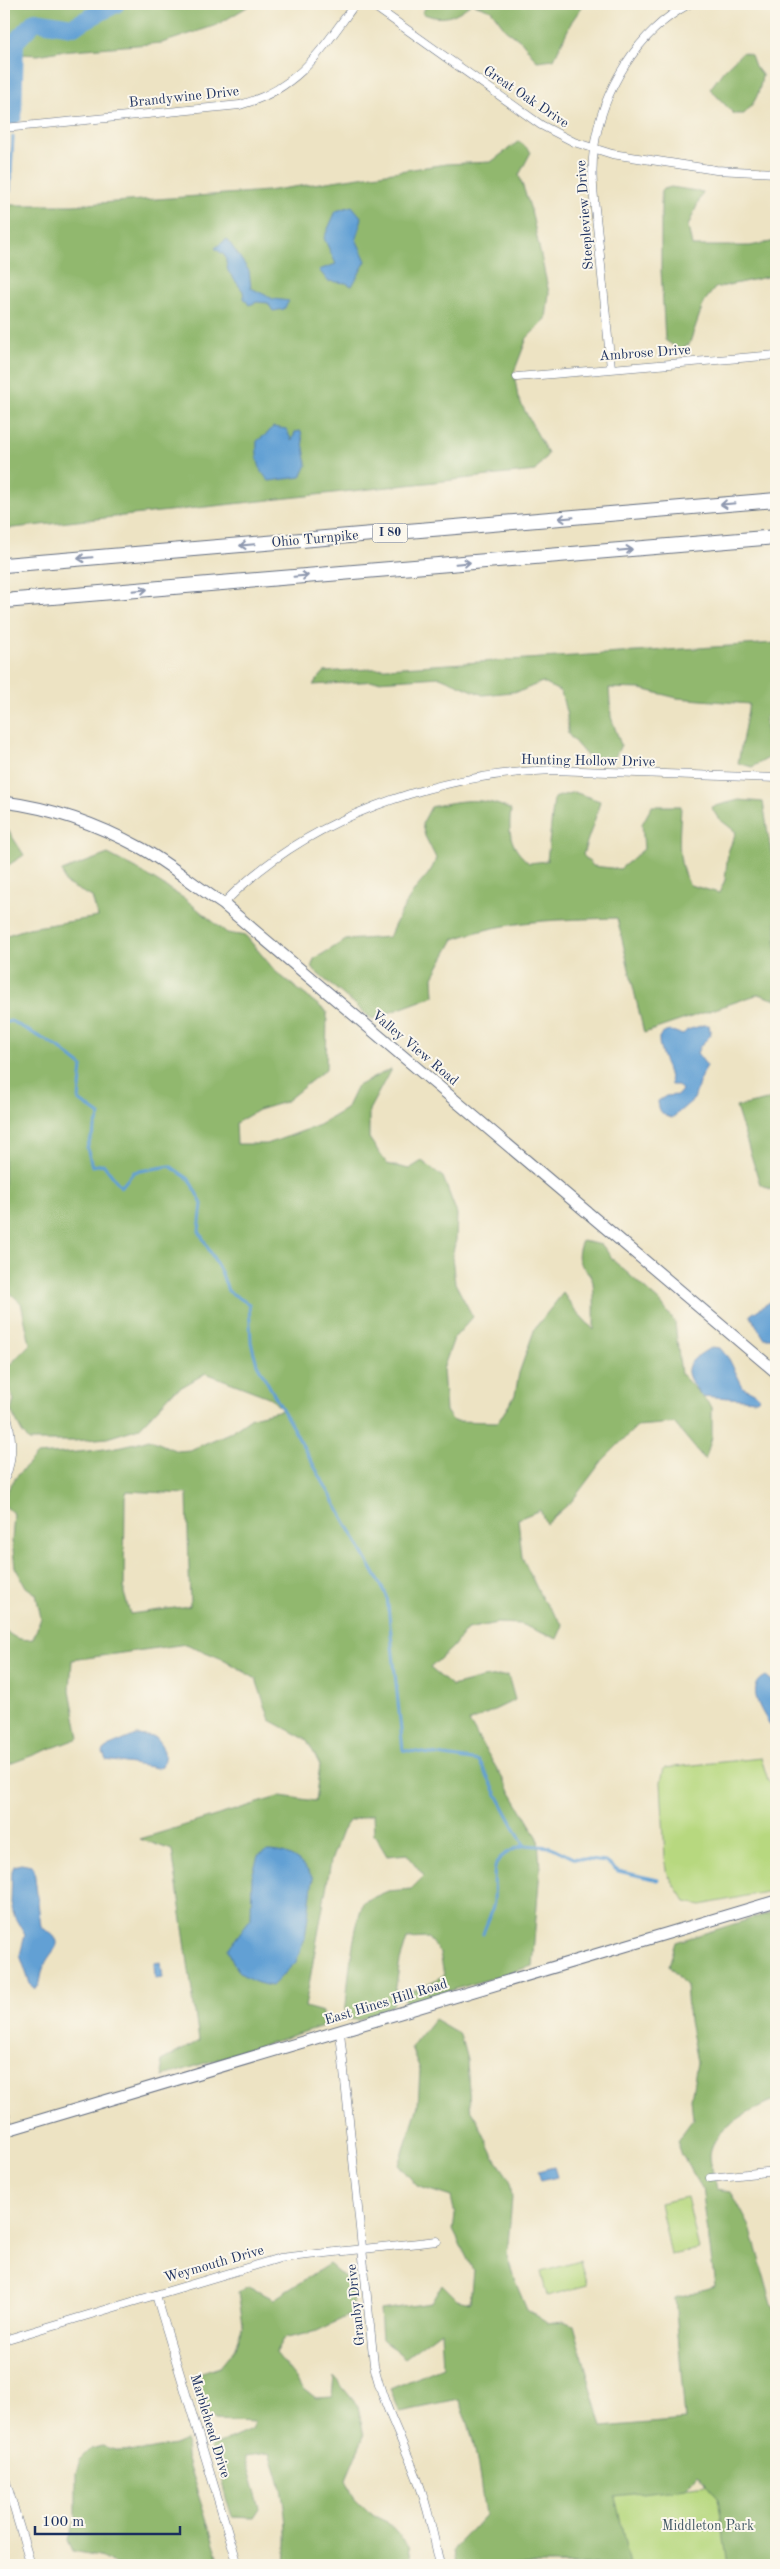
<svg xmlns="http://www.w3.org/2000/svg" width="780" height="2569" font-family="'Old Standard TT',serif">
<rect width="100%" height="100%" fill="#fbf7ec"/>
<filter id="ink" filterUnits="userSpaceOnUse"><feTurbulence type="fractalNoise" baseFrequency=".02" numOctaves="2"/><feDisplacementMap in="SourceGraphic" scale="10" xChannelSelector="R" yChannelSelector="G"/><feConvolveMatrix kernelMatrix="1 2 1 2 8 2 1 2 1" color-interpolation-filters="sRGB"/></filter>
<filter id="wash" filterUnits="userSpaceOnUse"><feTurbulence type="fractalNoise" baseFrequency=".0096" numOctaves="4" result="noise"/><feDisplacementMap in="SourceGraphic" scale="20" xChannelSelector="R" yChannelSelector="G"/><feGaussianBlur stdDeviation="1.12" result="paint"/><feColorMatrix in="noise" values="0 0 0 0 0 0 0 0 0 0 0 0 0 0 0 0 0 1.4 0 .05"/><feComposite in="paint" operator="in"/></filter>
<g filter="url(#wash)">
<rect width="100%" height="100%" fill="#ede3c3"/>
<g fill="#b7d87f" stroke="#69846e">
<polygon points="761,1758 768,1780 776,1787 776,1890 701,1905 686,1902 668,1875 665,1858 661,1782 664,1768"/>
<polygon points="687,2197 699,2249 671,2255 660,2203"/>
<polygon points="580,2261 587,2285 547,2296 541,2272"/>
<polygon points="744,2481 752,2565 555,2565 546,2503"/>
</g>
<g fill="#91b86e" stroke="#567466" fill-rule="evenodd">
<polygon points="4,4 252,4 217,25 162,43 60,51 38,55 4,53"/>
<path d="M428,4h43c-17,13 -29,18 -49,9z"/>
<polygon points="474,4 584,4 572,21 554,59 537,61 522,42 505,29 491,10"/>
<path d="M743,52l8,3 4,11 7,9c-2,17 -6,27 -18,39h-10l-24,-25 14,-19z"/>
<polygon points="519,141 531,152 519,175 531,210 549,293 546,319 527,338 514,372 518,398 548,454 535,471 4,529 4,205 73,205 267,191 446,164 491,162"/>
<polygon points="671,187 703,192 688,226 692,246 750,246 776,241 776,275 715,288 704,302 689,345 678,349 665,340 661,270 661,190"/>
<polygon points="776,643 776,708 766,717 766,737 776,748 776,754 752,767 738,763 749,704 677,698 641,689 609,688 611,717 621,745 614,759 587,756 568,734 567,716 561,692 542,682 521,691 483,695 440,677 313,685 324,672"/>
<path d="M574,792l26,9c-4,19 -12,35 -17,54l10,11 27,3 24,-20 -2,-25 10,-18h29c-1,26 -6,57 9,79l29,8 6,-13 3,-28 8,-20 -18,-14 -7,-11 28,-7 24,2 8,50 5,13v135l-17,-6 -115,39 -27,-115c-60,2 -104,1 -163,21l-21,38 1,19 -62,23 -61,-51 3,-9 32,-19 43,-3c7,-16 15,-31 25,-46 9,-12 18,-18 22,-33l-11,-22 -3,-12 9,-17c30,-7 52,-11 80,3 -3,24 -1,37 18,53l18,-2 7,-63z"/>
<polygon points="4,830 8,830 24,855 4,868"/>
<path d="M108,854l34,18 43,27 42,34 19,3 30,36 51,40 -1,57 -41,33 -27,8 -22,13 1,21h30l50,-18 29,-17 11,-23 34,-17 -22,41v28l18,26 22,5 13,-8 21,16 14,37 -1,26 -4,16 3,27 18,34 -19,21 -11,31 3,42 7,10 45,1 17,-27 4,-22 16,-45 28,-35 12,17 19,20c0,-15 1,-32 -1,-47 -3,-18 -23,-14 -11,-42l20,4 13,17 46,41 14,20 6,51 31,33v30l-7,23 -31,-37 -37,3 -35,35 -30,40 -26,23 -6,-14 -22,9 4,38 19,40 22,28 -6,14 -37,-15 -23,-1 -30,6 -15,19 -22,20 22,18 30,-8 26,-3 7,25 -46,22 69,116 2,31 -8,97 -126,38 -4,-10 19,-6 23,-13 -4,-22 -12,-15 -21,1 -7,22 -7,44 -35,15 -13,-1c3,-40 6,-78 18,-117l25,-11 23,-2 13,-13 -17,-22 -20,2 -13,-22 -1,-20 -24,7 -7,10 -11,30 -26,146 18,5v14l-159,50 -3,-15 38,-20 -27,-191 -32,-11 141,-43 34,5 5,-36 -13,-25 -37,-20 -14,-41 -31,-19 -39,-16 -114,16 -2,30 9,48 -75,28v-138c7,10 18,13 29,11l8,-21 -5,-24 -10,-7 -11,-20 -3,-26 2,-27 -10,-9c0,-19 21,-38 33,-50 39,-3 76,-4 112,-16l28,12 13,-1 39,-17 23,-16 30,-7 -11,-12 -65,-25 -33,19 -34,36 -32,10 -33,3h-45l-7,-9 -11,-21 3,-11 -10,-24v-5l26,-27 -9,-41 -17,-16v-351l25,-8 69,-11 -6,-20 -27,-14 -3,-12zM127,1491l60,3 3,112 -60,8 -6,-21 1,-96z"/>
<polygon points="776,1098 776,1192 760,1184 736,1107"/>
<path d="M776,1911v189c-21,9 -64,27 -66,55 0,10 5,24 7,34l14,2 19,36 21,74 5,10v254h-48l-10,-68 -21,-23 -11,14 -71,8 15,69h-174l-2,-16 31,-34c-6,-39 -9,-79 -26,-115l-59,12 -10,-23 53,-22 -2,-36 -36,27 -23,-19 -2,-29 51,-7 11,-19 15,15 13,3 3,-32 -20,-40 2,-15 -4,-18 -34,-11 -18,-21 19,-59 2,-37 -9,-21 23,-29 26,15 7,26 3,46 25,52 15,22 2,18 -5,58 8,25 12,29 20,13 17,-2 10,4 28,102 83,-7 -10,-122 40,-12 -13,-98 -20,-33 -5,-14 16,-22 -2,-20 6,-37 -8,-41 -3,-35 -17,-21 7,-23z"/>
<path d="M329,2264l24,20 -1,30 -35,17 -34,8 -8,14 29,36 12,9 16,-1 2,-20 24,29 6,30 -18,43 9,20 15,15 17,8 22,25 3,18h-127c3,-42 0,-72 -15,-112l-25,3 15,52 -6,9 -22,-1c-8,-22 -11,-47 -22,-68l41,-18 3,-8 -39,-2 -17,-14 -5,-30 27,-9 14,-17 9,-26 -5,-32 11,-5 25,12z"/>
<polygon points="185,2440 186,2457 221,2565 114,2565 99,2556 73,2551 68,2540 76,2518 76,2472 80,2460 91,2449 102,2446 120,2451 148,2450 174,2445"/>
</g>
<g fill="#62a0d4" stroke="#3e6899">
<polygon points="352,206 362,218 356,239 366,261 352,286 346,283 328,281 319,270 336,264 324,238 336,211"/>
<polygon points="227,239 249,271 251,288 273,299 289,301 284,309 273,311 268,303 257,302 249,305 244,298 243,291 228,271 225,256 215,248"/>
<path d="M273,427l13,2 6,12 3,-9 6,-1 6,34 -6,12 -32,4c-11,-11 -13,-24 -12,-40l11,-8z"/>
<path d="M704,1025h5l2,10 -11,11 -3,7 10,13 -5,8 -8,25 -22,19c-10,-3 -13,-6 -14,-17l8,-5 12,-1 4,-5 -4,-5h-7c-1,-18 -13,-31 -12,-48 8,-8 13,-7 23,-2l5,-5z"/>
<polygon points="776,1298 776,1338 764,1338 750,1315"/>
<path d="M712,1347l8,1 9,11 14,28 13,7 3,4 -2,2 -55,-4c-22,-26 -18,-33 10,-49z"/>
<path d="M766,1676l10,8v51c-9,-17 -35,-47 -10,-59z"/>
<path d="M136,1735l19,2c9,10 12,17 7,29l-5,2 -51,-8 -3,-7 2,-5z"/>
<path d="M268,1851c22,1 33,9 45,27l-8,60 -9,24 -24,24c-25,-4 -36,-12 -44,-37l23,-31 1,-42 6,-20z"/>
<path d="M21,1864l11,2 2,3 7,58c31,18 9,20 2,42 -3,7 -1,14 -6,19h-3l-4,-4 -10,-29 5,-20 -11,-19 -3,-13 1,-32 2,-5z"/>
<polygon points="161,1962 163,1978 155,1979 154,1963"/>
<polygon points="554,2167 557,2177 541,2181 538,2171"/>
</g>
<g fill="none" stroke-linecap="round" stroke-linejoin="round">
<g stroke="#62a0d4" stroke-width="3">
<polyline points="4,199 10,191 13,137"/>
<polyline points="4,1023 11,1021 58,1047 82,1066 79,1100 100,1115 87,1148 92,1166 103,1164 121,1187 134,1172 170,1166 189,1179 202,1204 199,1231 222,1274 228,1291 249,1304 251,1342 257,1364 387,1596 403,1750 479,1761 524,1845 551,1847 573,1858 606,1862 618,1871 658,1880"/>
<path d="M483,1934c3,-10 10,-22 11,-33 2,-35 -8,-42 31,-56"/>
</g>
<polyline stroke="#62a0d4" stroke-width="18" points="13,116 15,42 35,21 72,27 116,4"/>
</g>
</g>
<g filter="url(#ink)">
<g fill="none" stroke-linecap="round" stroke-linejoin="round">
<defs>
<g id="street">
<polyline points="371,4 541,125 574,142 612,154 716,170 776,173"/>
<path d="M4,128l236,-23c59,-16 82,-56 115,-101"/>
<path d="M611,368c-4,-45 -9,-89 -13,-133 -3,-28 -8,-58 -4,-87 8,-57 43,-116 95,-144"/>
<polyline points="517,377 776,355"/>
<path d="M223,904c83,-87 213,-130 330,-134l223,8"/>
<path d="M4,1403c7,26 12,52 0,77"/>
<polyline points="4,1986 4,2005"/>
<path d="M340,2032l34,333c9,40 26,70 41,108 12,29 18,61 25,92"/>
<polyline points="4,2107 9,2130"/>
<polyline points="710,2178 776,2171"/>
<polyline points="156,2295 238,2565"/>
<polyline points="4,2340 280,2258 437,2241"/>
<polyline points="4,2475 31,2565"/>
</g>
<g id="secondary">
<path d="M4,802c47,6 95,23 137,46 29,16 54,38 82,56l553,468"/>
<polyline points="4,2131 776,1901"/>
</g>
<g id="highway">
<polyline points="4,565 776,500"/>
<polyline points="4,601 776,537"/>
</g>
</defs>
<use href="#street" stroke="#646e81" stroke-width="9"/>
<use href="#secondary" stroke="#646e81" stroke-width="13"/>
<use href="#highway" stroke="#646e81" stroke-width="16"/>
<use href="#street" stroke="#fff" stroke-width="8"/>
<use href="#secondary" stroke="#fff" stroke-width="11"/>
<use href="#highway" stroke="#fff" stroke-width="14"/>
</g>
<defs><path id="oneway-shaft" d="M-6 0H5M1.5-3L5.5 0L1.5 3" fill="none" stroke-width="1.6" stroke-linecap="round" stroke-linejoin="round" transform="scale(1.25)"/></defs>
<g stroke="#8d97ae">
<use href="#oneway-shaft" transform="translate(728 504) rotate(175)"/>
<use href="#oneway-shaft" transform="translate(566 518) rotate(175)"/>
<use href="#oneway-shaft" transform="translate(247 545) rotate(175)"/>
<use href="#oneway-shaft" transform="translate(625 550) rotate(-5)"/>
<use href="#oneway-shaft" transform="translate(85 558) rotate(175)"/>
<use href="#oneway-shaft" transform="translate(463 563) rotate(-5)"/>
<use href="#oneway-shaft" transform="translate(301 576) rotate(-5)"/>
<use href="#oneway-shaft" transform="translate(140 590) rotate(-5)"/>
</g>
</g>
<g text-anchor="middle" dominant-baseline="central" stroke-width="4" stroke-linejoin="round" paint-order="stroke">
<rect fill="#fbf7ec" stroke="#5e6b89" stroke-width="1" x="372.5" y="523.5" width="35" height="19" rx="4"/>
<g font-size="12" font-weight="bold" fill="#1b2f5e">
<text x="390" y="533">I 80</text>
</g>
<g font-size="14" fill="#1b2f5e" stroke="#fbf7ec">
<text transform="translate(184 97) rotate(-6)">Brandywine Drive</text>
<text transform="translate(526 97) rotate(34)">Great Oak Drive</text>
<text transform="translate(585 215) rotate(-94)">Steepleview Drive</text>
<text transform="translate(645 353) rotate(-4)">Ambrose Drive</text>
<text transform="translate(315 539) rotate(-5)">Ohio Turnpike</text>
<text transform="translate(588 761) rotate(1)">Hunting Hollow Drive</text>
<text transform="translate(415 1048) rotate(40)">Valley View Road</text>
<text transform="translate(386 2002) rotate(-17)">East Hines Hill Road</text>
<text transform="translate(214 2264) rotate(-16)">Weymouth Drive</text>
<text transform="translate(356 2305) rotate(-96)">Granby Drive</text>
<text transform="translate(210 2426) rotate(73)">Marblehead Drive</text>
</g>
<g font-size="14" fill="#425966" stroke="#fbf7ec">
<text x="708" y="2526">Middleton Park</text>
</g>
</g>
<rect width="780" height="2569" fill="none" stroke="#fbf7ec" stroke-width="20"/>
<path d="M35 2526v8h145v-8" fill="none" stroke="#1b2f5e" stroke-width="2.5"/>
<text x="42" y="2526" font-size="15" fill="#1b2f5e" stroke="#fbf7ec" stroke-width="4" paint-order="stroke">100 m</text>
</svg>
